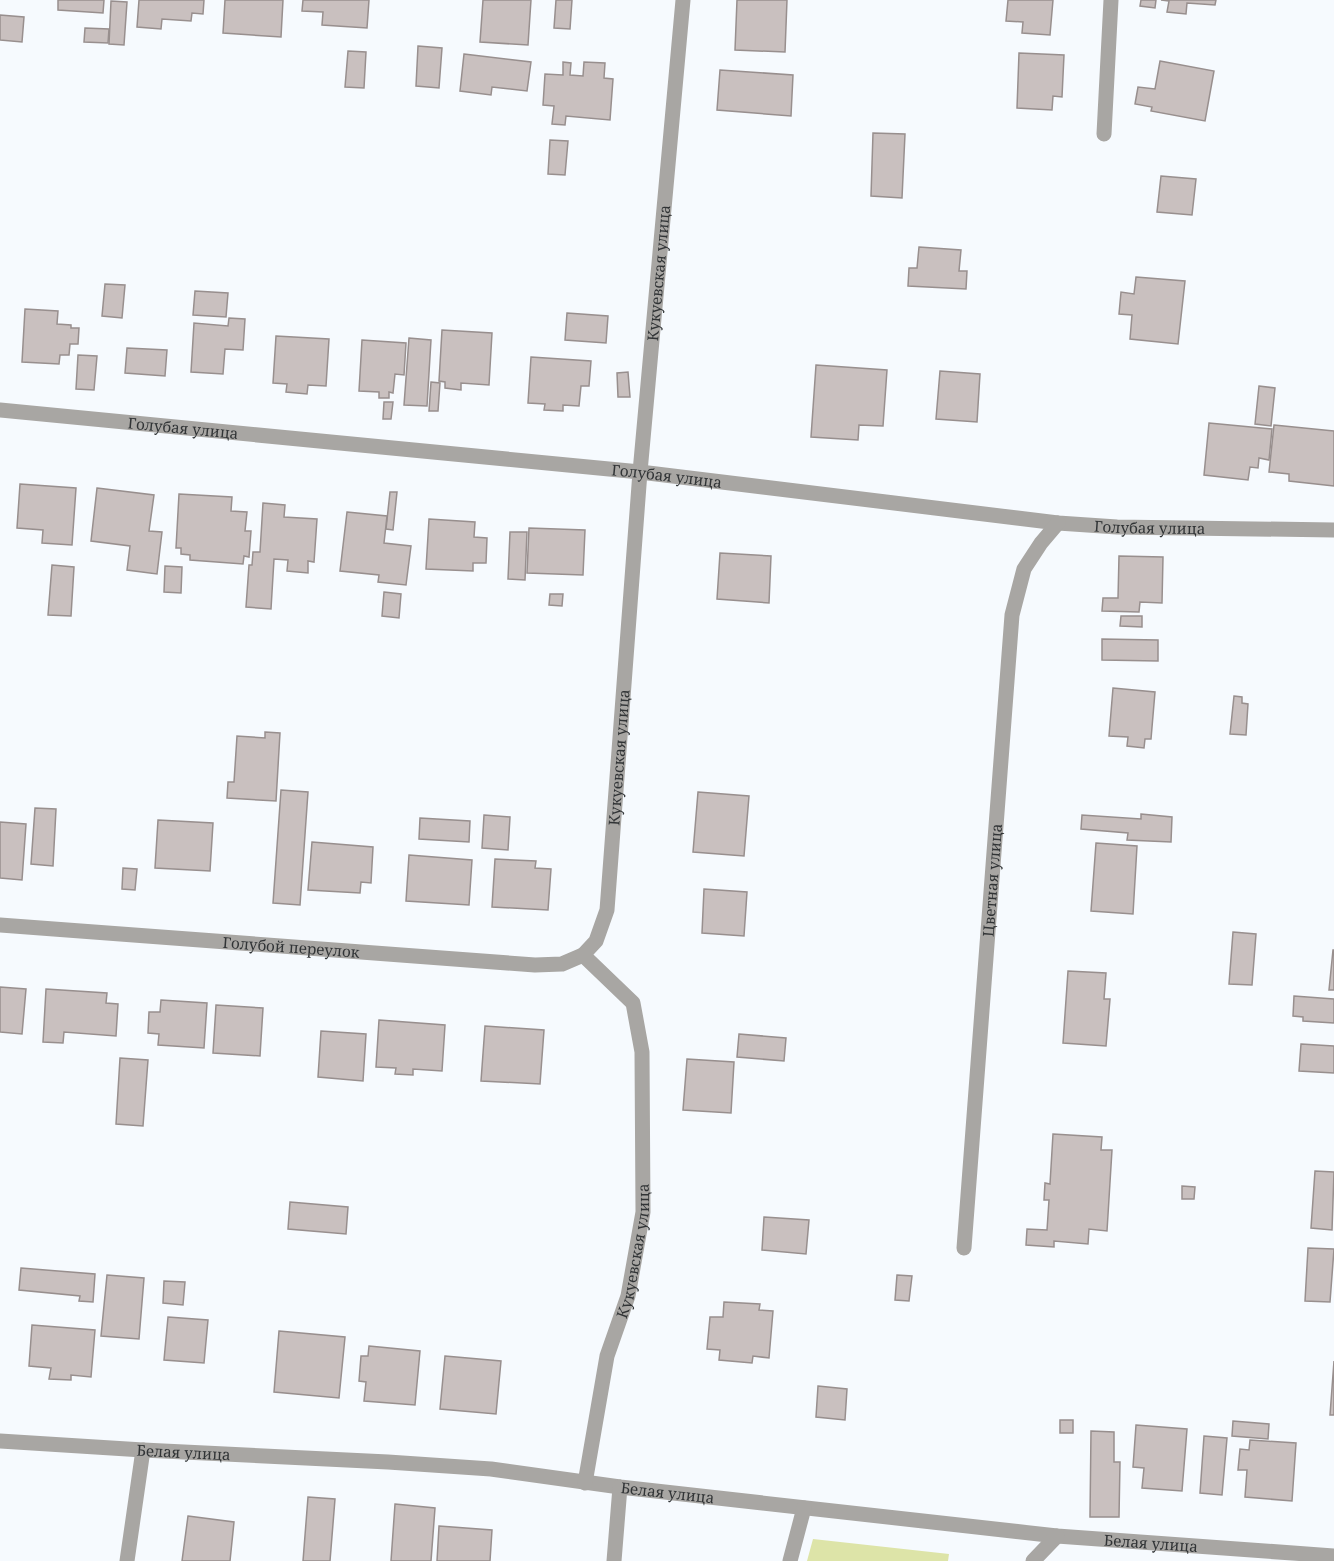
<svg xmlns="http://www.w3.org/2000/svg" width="1334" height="1561" font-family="'Noto Serif',serif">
<rect width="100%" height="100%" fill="#f6fafe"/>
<polygon fill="#dde4a8" points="813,1539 949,1554 948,1561 807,1561"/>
<g fill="#c9c0bf" stroke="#988f8e" stroke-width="1.5">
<polygon points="58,0 104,0 103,13 58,10"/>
<polygon points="139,0 204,0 203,14 192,13 191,21 162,19 161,29 137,27"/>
<polygon points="225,0 283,0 281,37 223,33"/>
<polygon points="303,0 369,0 367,28 322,25 323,12 302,11"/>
<polygon points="483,0 531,0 528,45 480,42"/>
<polygon points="556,0 572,0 570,29 554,28"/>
<polygon points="737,0 787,0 785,52 735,50"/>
<polygon points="1008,0 1053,0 1050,35 1022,33 1023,22 1006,21"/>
<polygon points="1141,0 1156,0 1155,8 1140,6"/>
<polygon points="1161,0 1216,0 1215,5 1187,3 1186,14 1167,12 1169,1"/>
<polygon points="111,1 127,2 124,45 109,44"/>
<polygon points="0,15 24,17 22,42 0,40"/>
<polygon points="85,28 109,29 108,43 84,42"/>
<polygon points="418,46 442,48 439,88 416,86"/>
<polygon points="348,51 366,52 364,88 345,87"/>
<polygon points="1019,53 1064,55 1062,97 1053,96 1052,110 1017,108"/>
<polygon points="464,54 531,62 527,91 492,87 491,95 460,91"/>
<polygon points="1160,61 1214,71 1205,121 1151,111 1152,107 1135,104 1138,87 1155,89"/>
<polygon points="563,62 571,63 570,75 583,76 584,62 605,63 604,78 613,79 610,120 566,116 565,125 552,124 554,106 543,105 545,74 563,75"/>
<polygon points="720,70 793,75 791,116 717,110"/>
<polygon points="873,133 905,134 902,198 871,196"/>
<polygon points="550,140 568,141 565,175 548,174"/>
<polygon points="1161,176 1196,179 1192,215 1157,212"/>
<polygon points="919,247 961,250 959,271 967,271 966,289 908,286 909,268 917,268"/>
<polygon points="1136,277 1185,281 1178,344 1130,339 1132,315 1119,314 1121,292 1134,294"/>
<polygon points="105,284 125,285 122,318 102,316"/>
<polygon points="195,291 228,293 226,317 193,315"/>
<polygon points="25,309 58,311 57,324 71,325 71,328 79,328 78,344 70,344 69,355 60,355 59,364 22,362"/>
<polygon points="567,313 608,316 606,343 565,340"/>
<polygon points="229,318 245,319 243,350 225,349 223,374 191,372 194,323 228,326"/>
<polygon points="442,330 492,333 489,385 461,383 461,390 445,388 445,382 439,381"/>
<polygon points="276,336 329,339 326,386 308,385 307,394 286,392 287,384 273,383"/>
<polygon points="409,338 431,340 427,406 404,405"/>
<polygon points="362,340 406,343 404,375 395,374 393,393 389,392 389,398 379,398 379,392 359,391"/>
<polygon points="127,348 167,350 165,376 125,373"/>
<polygon points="78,355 97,356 94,390 76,389"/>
<polygon points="531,357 591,361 589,386 581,386 579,406 563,405 563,411 544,410 545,404 528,403"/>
<polygon points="816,365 887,370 883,426 859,425 858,440 811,437"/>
<polygon points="940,371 980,374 977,422 936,419"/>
<polygon points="628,372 630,397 618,397 617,373"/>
<polygon points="431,382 440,383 438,411 429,411"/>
<polygon points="1259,386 1275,388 1271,426 1255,424"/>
<polygon points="384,402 393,402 391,419 383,419"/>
<polygon points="1209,423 1272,429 1269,460 1259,458 1258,468 1250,467 1248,480 1204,475"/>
<polygon points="1274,425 1334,431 1334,486 1289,481 1289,474 1269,472"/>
<polygon points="20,484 76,488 72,545 42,543 43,530 17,528"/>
<polygon points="97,488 154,495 149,531 162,532 157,574 127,570 130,546 91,541"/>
<polygon points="390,492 397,492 393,530 386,529"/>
<polygon points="179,494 232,497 231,511 247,512 245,531 251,531 249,557 244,556 243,564 190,560 190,555 181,554 181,548 176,548"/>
<polygon points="263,503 285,505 284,517 317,519 314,562 308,561 308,573 287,571 288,560 274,559 271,609 246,607 249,565 252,565 253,552 260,552"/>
<polygon points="347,512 387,516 384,543 411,546 406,585 378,582 379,575 340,571"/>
<polygon points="429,519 475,522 474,537 487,538 486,563 473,563 473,571 426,569"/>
<polygon points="529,528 585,530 583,575 527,573"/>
<polygon points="510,532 527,532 525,580 508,579"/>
<polygon points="720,553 771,556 769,603 717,599"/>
<polygon points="1119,556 1163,557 1162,603 1140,602 1139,612 1102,611 1103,598 1118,598"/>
<polygon points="52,565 74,567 71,616 48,615"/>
<polygon points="165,566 182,567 181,593 164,592"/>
<polygon points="384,592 401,594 399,618 382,616"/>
<polygon points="550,594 563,594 562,606 549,605"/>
<polygon points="1121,616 1142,616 1142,627 1120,626"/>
<polygon points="1102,639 1158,640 1158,661 1102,660"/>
<polygon points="1113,688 1155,692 1151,739 1145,739 1144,748 1127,746 1128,737 1109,736"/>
<polygon points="1234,696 1242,697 1242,703 1248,704 1246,735 1230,734"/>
<polygon points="265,732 280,733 276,801 227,798 228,782 234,782 237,736 265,738"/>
<polygon points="281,790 308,792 300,905 273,903"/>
<polygon points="698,792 749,796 744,856 693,852"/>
<polygon points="35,808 56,809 53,866 31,864"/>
<polygon points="1141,814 1172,817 1171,842 1127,840 1128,833 1081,829 1082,815 1141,819"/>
<polygon points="484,815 510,817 508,850 482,848"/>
<polygon points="420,818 470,821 469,842 419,839"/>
<polygon points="158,820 213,823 210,871 155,868"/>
<polygon points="0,822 26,824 22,880 0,878"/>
<polygon points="312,842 373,847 371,883 361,882 360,893 308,890"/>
<polygon points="1096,843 1137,846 1133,914 1091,911"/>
<polygon points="409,855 472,860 469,905 406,901"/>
<polygon points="495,859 536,861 535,868 551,869 548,910 492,907"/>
<polygon points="123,868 137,869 135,890 122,889"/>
<polygon points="704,889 747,892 744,936 702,933"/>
<polygon points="1233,932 1256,934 1252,985 1229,984"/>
<polygon points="1333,950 1334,950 1334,990 1329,990"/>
<polygon points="1068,971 1106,973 1104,999 1110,999 1106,1046 1063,1043"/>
<polygon points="0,987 26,989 22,1034 0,1032"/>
<polygon points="46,989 107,993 106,1003 118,1004 116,1036 64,1032 63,1043 43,1042"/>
<polygon points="1294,996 1334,999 1334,1023 1303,1021 1303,1017 1293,1016"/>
<polygon points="161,1000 207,1003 204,1048 158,1045 159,1034 148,1033 149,1012 160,1012"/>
<polygon points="216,1005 263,1008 260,1056 213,1053"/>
<polygon points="379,1020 445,1025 442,1071 413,1069 413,1075 395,1074 396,1068 376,1067"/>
<polygon points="485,1026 544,1030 540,1084 481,1081"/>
<polygon points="321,1031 366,1034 363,1081 318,1077"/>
<polygon points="739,1034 786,1038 784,1061 737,1057"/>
<polygon points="1301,1044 1334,1046 1334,1073 1299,1071"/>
<polygon points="120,1058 148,1060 143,1126 116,1124"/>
<polygon points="687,1059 734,1062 731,1113 683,1110"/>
<polygon points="1053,1134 1102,1137 1101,1150 1112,1150 1107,1231 1089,1229 1088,1244 1054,1241 1054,1247 1026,1245 1027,1229 1047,1230 1049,1200 1044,1200 1045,1183 1050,1184"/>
<polygon points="1315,1171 1334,1172 1332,1230 1311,1228"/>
<polygon points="1182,1186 1195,1187 1194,1199 1182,1199"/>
<polygon points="290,1202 348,1207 346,1234 288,1229"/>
<polygon points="764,1217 809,1220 806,1254 762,1250"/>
<polygon points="1308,1248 1334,1249 1330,1302 1305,1301"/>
<polygon points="21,1268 95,1274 93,1302 79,1301 80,1296 19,1290"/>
<polygon points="107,1275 144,1278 139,1339 101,1336"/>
<polygon points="897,1275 912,1276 909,1301 895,1300"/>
<polygon points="164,1281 185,1282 183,1305 163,1303"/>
<polygon points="724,1302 760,1304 759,1310 773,1311 769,1358 753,1356 752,1363 719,1360 720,1350 707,1349 710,1317 723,1317"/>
<polygon points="168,1317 208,1320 204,1363 164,1360"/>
<polygon points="32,1325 95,1330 91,1377 71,1375 71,1380 49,1379 51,1368 29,1366"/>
<polygon points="279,1331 345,1337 339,1398 274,1392"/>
<polygon points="369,1346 420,1351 415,1405 364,1401 366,1382 359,1381 361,1356 368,1356"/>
<polygon points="445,1356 501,1361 496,1414 440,1409"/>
<polygon points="1334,1361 1334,1415 1330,1415"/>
<polygon points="818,1386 847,1389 845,1420 816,1417"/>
<rect x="1060" y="1420" width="13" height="13"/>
<polygon points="1233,1421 1269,1424 1268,1439 1232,1436"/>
<polygon points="1136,1425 1187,1429 1182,1491 1142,1488 1144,1468 1133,1467"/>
<polygon points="1091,1431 1114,1432 1114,1462 1120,1462 1119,1517 1090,1517"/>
<polygon points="1204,1436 1227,1438 1222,1495 1200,1493"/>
<polygon points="1250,1440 1296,1443 1292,1501 1245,1497 1247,1470 1238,1470 1240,1449 1249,1450"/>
<polygon points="308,1497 335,1499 330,1561 303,1561"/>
<polygon points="395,1504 435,1508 431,1561 391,1561"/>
<polygon points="188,1516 234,1522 230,1561 182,1561"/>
<polygon points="439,1526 492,1530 490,1561 437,1561"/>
</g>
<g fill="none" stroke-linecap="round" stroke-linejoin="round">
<g stroke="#a8a6a3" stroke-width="15">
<polyline points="1104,134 1111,0"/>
<path id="s1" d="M0,410l640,62 418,51 59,4 217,3"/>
<path id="s2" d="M0,925l535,40 27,-1 21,-9"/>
<path id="s3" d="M964,1248l48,-633 12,-46 17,-26 17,-20"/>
<path id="s4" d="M0,1441l143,9 245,12 103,7 129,18 437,49 277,20"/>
<path id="s5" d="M585,1483l22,-127 21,-60 15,-84 -1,-160 -9,-49 -50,-48 13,-14 11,-31 33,-438 43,-472"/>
<polyline points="127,1561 143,1450"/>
<polyline points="614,1561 620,1487"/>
<polyline points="790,1561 804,1508"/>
<polyline points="1033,1561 1057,1536"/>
</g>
</g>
<g text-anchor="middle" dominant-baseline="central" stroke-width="5" stroke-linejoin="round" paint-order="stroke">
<g font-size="15" fill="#313436" stroke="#fff">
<text stroke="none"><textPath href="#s5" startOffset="1248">Кукуевская улица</textPath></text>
<text stroke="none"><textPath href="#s1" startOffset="184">Голубая улица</textPath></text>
<text stroke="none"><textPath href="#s1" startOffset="670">Голубая улица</textPath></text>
<text stroke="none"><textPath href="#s1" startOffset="1156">Голубая улица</textPath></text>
<text stroke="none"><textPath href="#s5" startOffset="762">Кукуевская улица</textPath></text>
<text stroke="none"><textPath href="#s3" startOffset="369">Цветная улица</textPath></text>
<text stroke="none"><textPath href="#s2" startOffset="292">Голубой переулок</textPath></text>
<text stroke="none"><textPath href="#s5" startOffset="238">Кукуевская улица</textPath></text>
<text stroke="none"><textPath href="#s4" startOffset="184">Белая улица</textPath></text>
<text stroke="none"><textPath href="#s4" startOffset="670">Белая улица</textPath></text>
<text stroke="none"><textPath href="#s4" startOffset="1156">Белая улица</textPath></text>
</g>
</g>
</svg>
